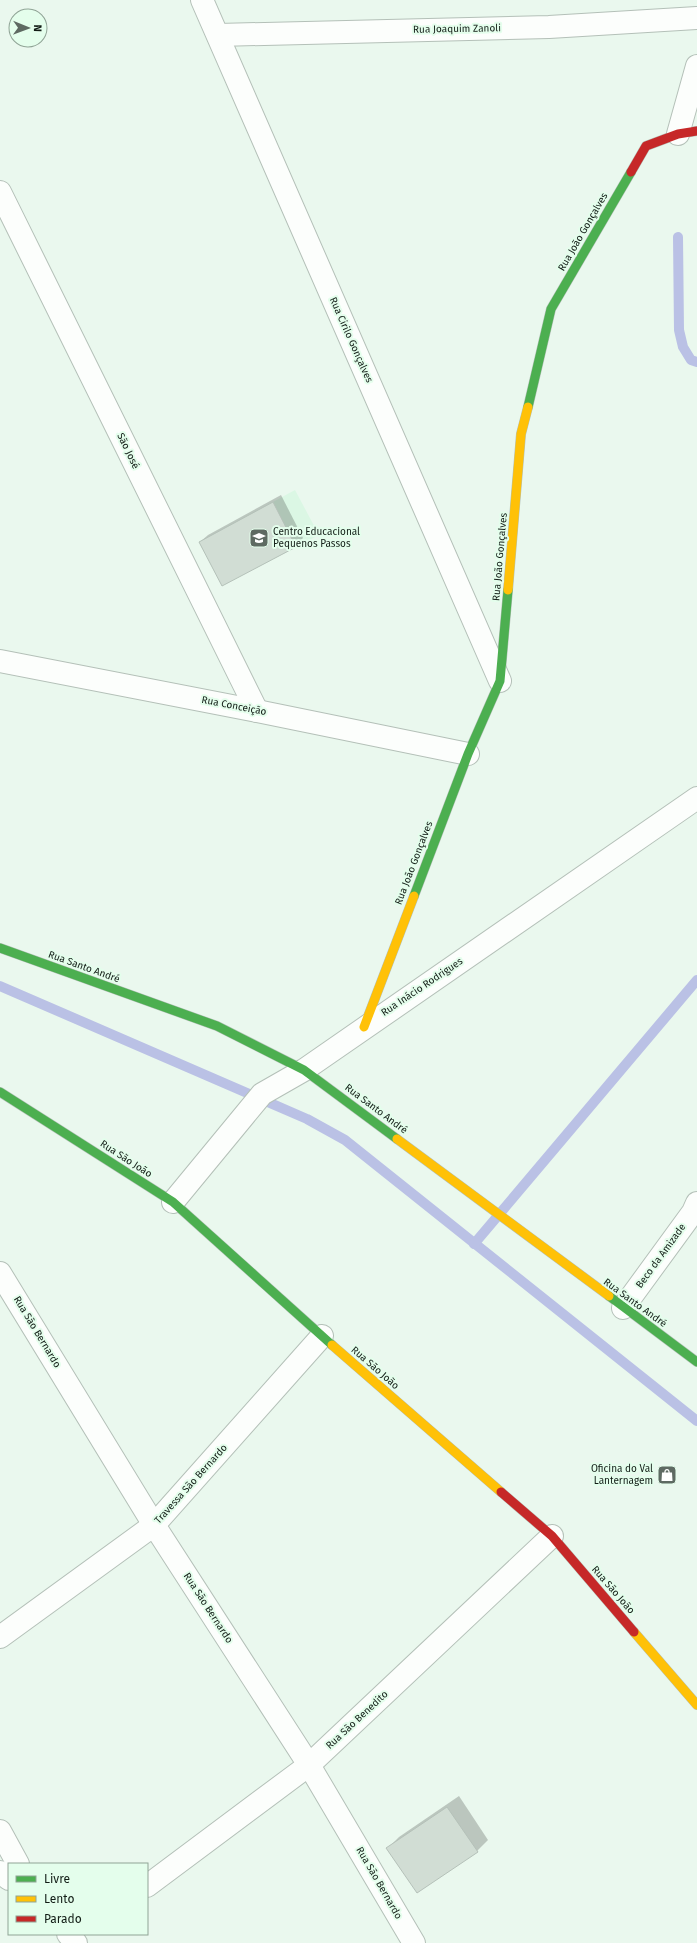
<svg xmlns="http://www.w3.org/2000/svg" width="697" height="1943" font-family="'Fira Sans',sans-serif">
<rect width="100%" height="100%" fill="#eaf8ee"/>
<polygon fill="#dbf7e4" points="295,490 319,535 222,586 199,542"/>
<g fill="#0003">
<polygon points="281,495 303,538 295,546 200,542 208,535"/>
<polygon points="459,1796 488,1840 477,1851 388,1848 399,1837"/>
</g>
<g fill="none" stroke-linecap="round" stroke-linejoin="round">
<g stroke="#bac1e5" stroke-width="10">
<polyline points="678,237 679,330 683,347 691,360 697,362"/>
<polyline points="0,986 307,1119 345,1140 697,1421"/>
<polyline points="474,1244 697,980"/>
</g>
</g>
<g fill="#d1ddd4" stroke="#b5c1b9">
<polygon points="273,502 296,547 222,586 199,542"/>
<polygon points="447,1807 478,1852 417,1893 386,1848"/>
</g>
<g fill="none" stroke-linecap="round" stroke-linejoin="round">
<defs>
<g id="street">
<polyline points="202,0 500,681"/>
<polyline points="218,35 549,27 697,18"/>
<polyline points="678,134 697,66"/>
<polyline points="0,192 257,711"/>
<polyline points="0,661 257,711 468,754"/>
<polyline points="173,1202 262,1094 304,1070 697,798"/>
<polyline points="0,1273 154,1525 309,1765 414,1943"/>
<polyline points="623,1308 693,1212 697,1203"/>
<polyline points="0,1637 154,1525 322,1336"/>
<polyline points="0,1831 18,1864"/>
<polyline points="0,1872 9,1879"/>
<polyline points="147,1886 309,1765 552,1536"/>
<polyline points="68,1934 76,1943"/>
</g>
<g id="fast">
<polyline points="528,407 551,309 631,172"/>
<polyline points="414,896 468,754 500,681 508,590"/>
<polyline points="0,948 217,1026 304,1070 397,1139"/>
<polyline points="0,1092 173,1202 332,1345"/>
<polyline points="609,1296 697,1362"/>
</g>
<g id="slow">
<polyline points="508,590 521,434 528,407"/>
<polyline points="364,1027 414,896"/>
<polyline points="397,1139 609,1296"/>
<polyline points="332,1345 501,1492"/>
<polyline points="634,1632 697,1705"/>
</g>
<g id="jam">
<polyline points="631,172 646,146 678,134 697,131"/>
<polyline points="501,1492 552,1536 634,1632"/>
</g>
</defs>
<use href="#street" stroke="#b4c0b8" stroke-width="24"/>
<use href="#fast" stroke="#b4c0b8" stroke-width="10"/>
<use href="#slow" stroke="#b4c0b8" stroke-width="10"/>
<use href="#jam" stroke="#b4c0b8" stroke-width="10"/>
<use href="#street" stroke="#fcfefc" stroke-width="22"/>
<use href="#fast" stroke="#4caf50" stroke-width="9"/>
<use href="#slow" stroke="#ffc107" stroke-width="9"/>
<use href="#jam" stroke="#c62828" stroke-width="9"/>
</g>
<defs>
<symbol id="school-square" viewBox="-11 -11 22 22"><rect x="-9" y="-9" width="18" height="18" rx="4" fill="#5e6a62" stroke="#e4feec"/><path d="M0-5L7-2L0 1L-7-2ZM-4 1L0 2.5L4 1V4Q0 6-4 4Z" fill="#fff"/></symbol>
<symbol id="shop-square" viewBox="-11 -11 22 22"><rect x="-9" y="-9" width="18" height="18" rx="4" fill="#5e6a62" stroke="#e4feec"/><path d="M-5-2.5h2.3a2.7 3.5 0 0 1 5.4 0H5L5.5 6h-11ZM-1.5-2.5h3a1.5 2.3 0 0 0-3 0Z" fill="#fff"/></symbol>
</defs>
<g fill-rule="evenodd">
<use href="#school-square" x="248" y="527" width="22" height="22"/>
<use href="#shop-square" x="656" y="1464" width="22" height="22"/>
</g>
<g text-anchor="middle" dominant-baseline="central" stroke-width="4" stroke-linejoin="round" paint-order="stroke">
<g font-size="10" fill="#121d16" stroke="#e4feec">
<text transform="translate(457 29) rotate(-1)">Rua Joaquim Zanoli</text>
<text transform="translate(583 232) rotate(-60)">Rua João Gonçalves</text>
<text transform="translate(351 340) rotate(66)">Rua Cirilo Gonçalves</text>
<text transform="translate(128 451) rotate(64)">São José</text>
<text transform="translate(500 557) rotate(-85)">Rua João Gonçalves</text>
<text transform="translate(234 706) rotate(11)">Rua Conceição</text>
<text transform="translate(414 863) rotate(-69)">Rua João Gonçalves</text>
<text transform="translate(84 967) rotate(20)">Rua Santo André</text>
<text transform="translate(422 987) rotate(-34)">Rua Inácio Rodrigues</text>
<text transform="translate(376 1109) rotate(37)">Rua Santo André</text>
<text transform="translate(126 1159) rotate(33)">Rua São João</text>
<text transform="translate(661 1256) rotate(-54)">Beco da Amizade</text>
<text transform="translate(635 1303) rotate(36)">Rua Santo André</text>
<text transform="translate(37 1332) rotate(59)">Rua São Bernardo</text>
<text transform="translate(375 1368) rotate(41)">Rua São João</text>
<text transform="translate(191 1484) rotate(-48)">Travessa São Bernardo</text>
<text transform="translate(613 1590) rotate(49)">Rua São João</text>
<text transform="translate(208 1608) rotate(57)">Rua São Bernardo</text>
<text transform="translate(357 1720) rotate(-43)">Rua São Benedito</text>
<text transform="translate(379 1883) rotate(60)">Rua São Bernardo</text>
</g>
<g font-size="10" fill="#121d16" stroke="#e4feec" text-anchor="start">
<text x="273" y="532">Centro Educacional<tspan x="273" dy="12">Pequenos Passos</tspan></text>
<text x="653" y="1469" text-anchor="end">Oficina do Val<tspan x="653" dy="12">Lanternagem</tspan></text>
</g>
</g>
<rect x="8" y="1863" width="140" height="72" fill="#e4feec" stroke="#90a496"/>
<rect x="16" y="1876" width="20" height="6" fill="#4caf50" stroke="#90a496"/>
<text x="44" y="1883" font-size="12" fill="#121d16">Livre</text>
<rect x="16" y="1896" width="20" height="6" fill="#ffc107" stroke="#90a496"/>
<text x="44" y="1903" font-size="12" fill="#121d16">Lento</text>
<rect x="16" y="1916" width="20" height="6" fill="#c62828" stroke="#90a496"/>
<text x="44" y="1923" font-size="12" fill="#121d16">Parado</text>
<g transform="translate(28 28) rotate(91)"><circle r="19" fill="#e4feec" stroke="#90a496"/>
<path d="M0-3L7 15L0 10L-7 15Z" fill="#5e6a62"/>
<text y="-6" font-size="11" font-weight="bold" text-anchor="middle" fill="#121d16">N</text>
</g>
</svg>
